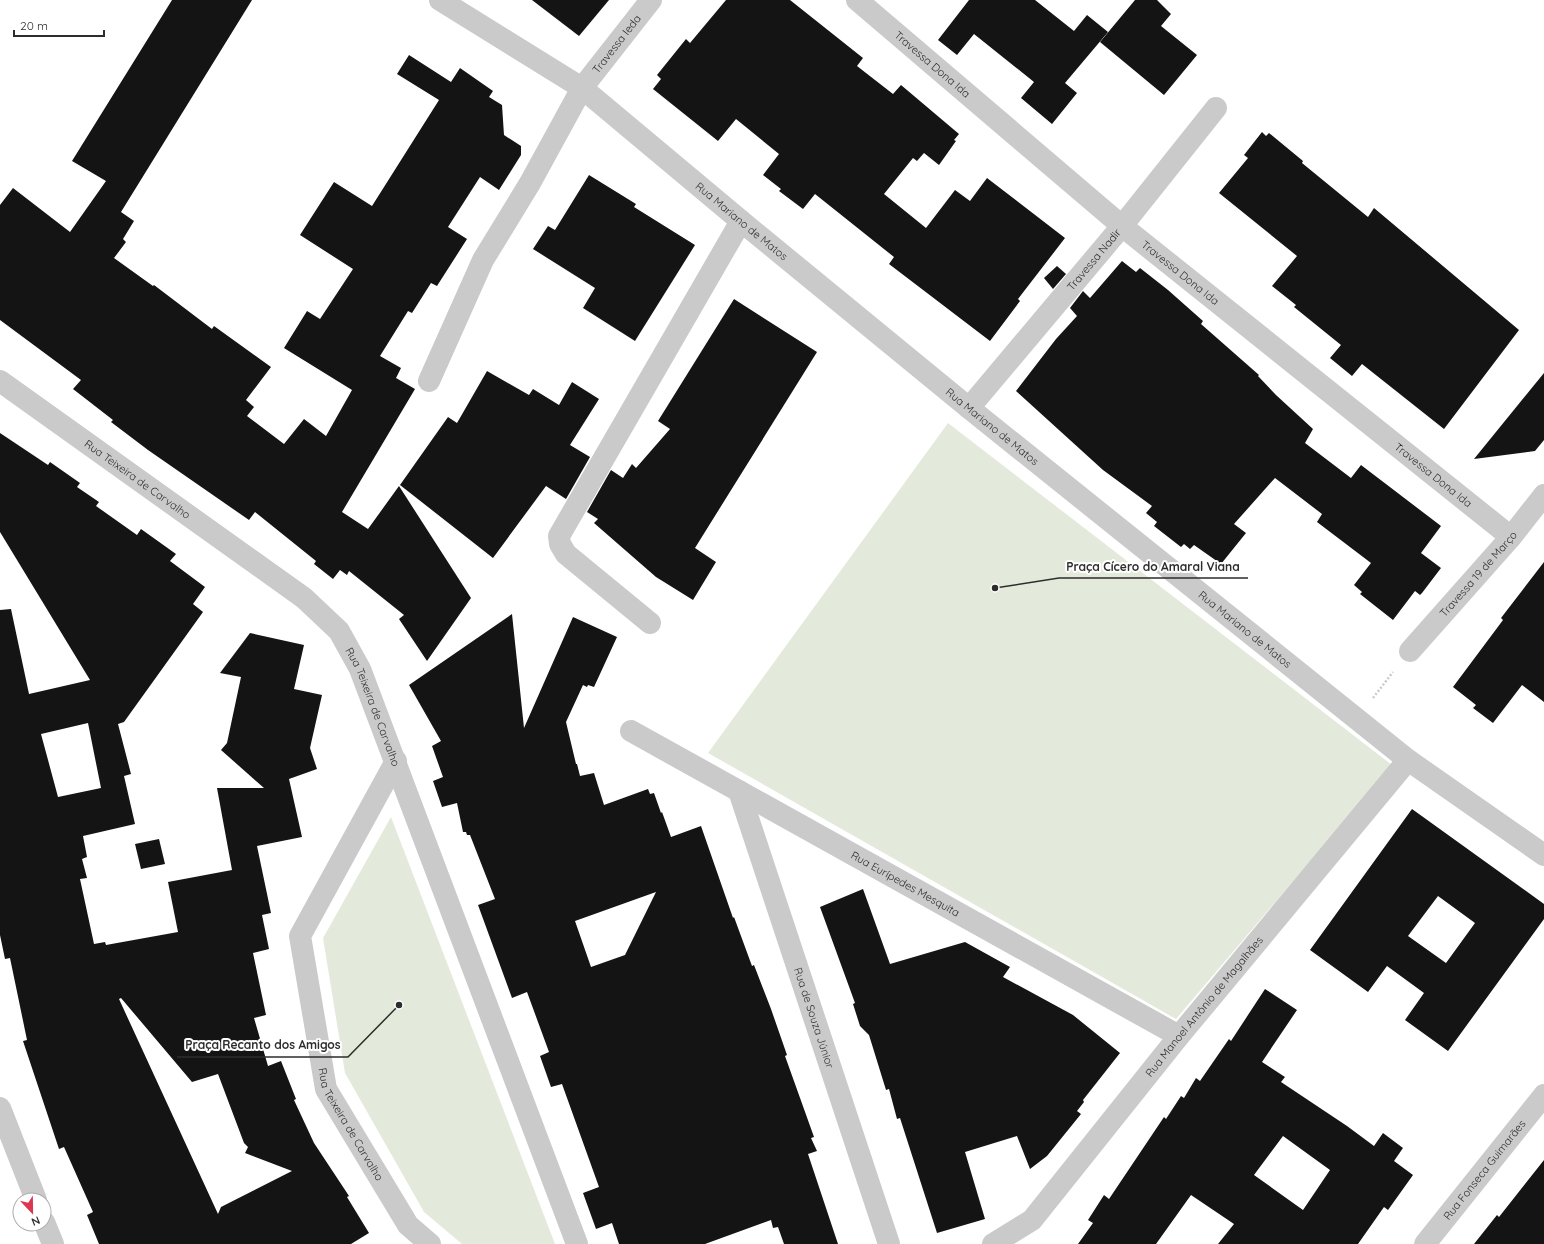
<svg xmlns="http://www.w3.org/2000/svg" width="1544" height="1244" font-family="Quicksand,sans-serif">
<rect width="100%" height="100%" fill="#fff"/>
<g fill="#e4eadb">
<polygon points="948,423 1392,765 1176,1019 708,753"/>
<polygon points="391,817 555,1244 462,1244 424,1212 345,1073 323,938"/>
</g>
<g fill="#141414" fill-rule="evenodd">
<polygon points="172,0 252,0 121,212 134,221 123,239 126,242 114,258 153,286 154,285 212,329 214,326 271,367 246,400 254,407 247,416 284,444 304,419 326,436 352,390 284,348 307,311 320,319 353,269 300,235 334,182 372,206 439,100 397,74 409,55 451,82 460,68 493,91 489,97 502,105 504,135 521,146 521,155 499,190 480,177 448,227 467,239 437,286 431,283 412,313 408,311 380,356 401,368 396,378 415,389 342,512 368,529 399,486 471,598 427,661 399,619 404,615 349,571 347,575 340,570 333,579 314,564 316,561 255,512 249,520 148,450 111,422 113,420 73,389 81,380 0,320 0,205 13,188 70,232 106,181 72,161"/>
<polygon points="532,0 609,0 579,36"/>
<polygon points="726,0 790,0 863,58 857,66 893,94 901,85 959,134 954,140 956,141 939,165 924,153 917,161 913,158 884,194 926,228 955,190 970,201 987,178 1065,238 1018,299 1020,301 990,341 889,264 894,257 815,194 803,209 779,191 781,189 763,175 779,154 736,119 718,141 653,89 661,79 657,75 686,39 690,43"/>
<polygon points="969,0 1035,0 1074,31 1087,15 1108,32 1065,83 1077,93 1052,124 1021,98 1034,82 974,34 957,55 938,40"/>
<polygon points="1135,0 1157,0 1171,14 1161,26 1197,55 1164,95 1100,42"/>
<polygon points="1262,132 1266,136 1269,133 1303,161 1302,163 1368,217 1374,208 1519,330 1444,429 1362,364 1352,376 1330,358 1341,345 1294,307 1296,305 1272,286 1297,256 1219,193 1248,158 1244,155"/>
<polygon points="589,175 636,204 634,207 695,245 635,341 583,308 595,288 533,249 548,226 555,230"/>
<polygon points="1122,261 1136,272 1140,268 1168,290 1203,321 1201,324 1259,375 1258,376 1276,395 1313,429 1305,443 1351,478 1361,465 1441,526 1421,553 1441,568 1422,593 1420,595 1415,591 1393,620 1360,594 1362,592 1354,585 1371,563 1317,522 1322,514 1275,478 1234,524 1246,533 1221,564 1194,545 1190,549 1184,544 1181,547 1154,526 1157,522 1146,513 1152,506 1103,470 1016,391 1056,339 1077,316 1070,308 1083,291 1090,298"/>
<polygon points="1057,266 1066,274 1053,289 1044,278"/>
<polygon points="734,299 817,352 695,548 716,562 693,600 656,577 594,523 598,519 587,512 611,470 623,478 632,464 636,468 670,429 658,421"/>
<polygon points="487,371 529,395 533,389 559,405 572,382 599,399 570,445 590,457 566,499 546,486 493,558 400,485 448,417 457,423"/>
<polygon points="1544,373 1544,440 1535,451 1474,459"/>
<path d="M0,433l48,32 2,-3 30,21 -3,4 22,15 -3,4 41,29 4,-6 35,25 -6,7 35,26 -12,17 10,8 -79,110 -6,2 13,50 -7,2 11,48 -52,12 4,21 -5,2 5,19 -7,1 14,65 11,-2 1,3 72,-13 -10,-50 64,-12 -15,-82h47l-43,-38 6,-7 14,-66 -21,-4 30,-40 54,12 -10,44 28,6 -12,53 7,21 -28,10 13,58 -45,9 14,67 -9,2 7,34 -16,4 13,62 -12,3 14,48 13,-5 15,38 -2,1 20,43 35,53 -2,1 22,36 -18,11h-252l-12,-29 6,-3 -29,-65 -5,2 -36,-108 4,-1 -17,-82 -5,1 -5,-24v-325l11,-1 18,85 61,-14 -90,-148zM88,723l13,65 -43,9 -17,-63zM121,998l71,84 26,-8 26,69 4,4 -3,6 47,18 -71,36 -3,7 -99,-215z"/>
<polygon points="1544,562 1544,702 1522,685 1493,723 1473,708 1476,705 1453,687 1503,620 1501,618"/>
<path d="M512,614l12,114 49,-111 44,20 -23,50 -6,-2 -1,2 -4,-2 -17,37 10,42h1l3,12 14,-3 10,32 44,-16 2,5 4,-1 7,20 1,-1 9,25 30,-11 32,92 1,-1 18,49 2,-1 17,44 16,46 -2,1 29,81 -3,1 6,13 -9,3 30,90h-54l-6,-17 -5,1 -2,-8 -66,24h-86l-7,-21 -16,6 -13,-36 16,-6 -37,-103 -11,3 -11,-31 9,-4 -22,-60 -15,6 -34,-93 17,-6 -25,-64h-3l-1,-3h-3l-6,-29 -15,4 -9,-26 10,-4 -11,-31 9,-5 -32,-56zM656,892l-31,63 -34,12 -16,-46z"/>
<path d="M1412,809l132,95v15l-96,132 -43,-31 19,-27 -37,-27 -19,26 -58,-42zM1438,896l37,27 -29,40 -38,-27z"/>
<polygon points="159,839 165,864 141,869 135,844"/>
<polygon points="863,889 890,964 965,942 1010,967 1003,977 1073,1015 1120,1053 1083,1100 1084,1102 1077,1111 1081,1114 1047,1156 1030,1169 1017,1136 965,1152 985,1219 937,1233 900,1118 897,1119 889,1089 886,1090 869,1035 860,1026 853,1004 855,1003 820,907"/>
<path d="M1265,989l32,21 -35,52 23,15 -4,5 66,44 27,20 9,-13 20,15 -9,13 19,14 -25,35 -4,-3 -26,37h-140l16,-20 -43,-29 -35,49h-78l15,-21 -5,-3 16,-25 5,4 55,-82 2,2 15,-23 3,2 12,-20 4,3 29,-42 2,2zM1283,1136l47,34 -27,40 -49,-35z"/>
<polygon points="1544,1160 1544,1244 1474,1244 1497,1215 1499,1217"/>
</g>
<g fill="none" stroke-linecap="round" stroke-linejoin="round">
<polyline stroke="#cacaca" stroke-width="2.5" stroke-dasharray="2 2" stroke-linecap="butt" points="1373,698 1393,672"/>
<g stroke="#cacaca" stroke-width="22">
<path id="s1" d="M440,0l142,88 159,133 228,187 439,352 136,95"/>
<path id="s2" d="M857,0l265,226 389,311"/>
<path id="s3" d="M0,381l304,217 35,33 21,38 217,575"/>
<path id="s4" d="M429,381l54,-121 47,-77 52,-95 69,-88"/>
<path id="s5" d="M969,408l153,-182 94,-118"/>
<polyline points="650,623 566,554 560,544 559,536 741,221"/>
<path id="s6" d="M1410,651l101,-114 33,-42"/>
<path id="s7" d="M631,731l548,305"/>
<path id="s8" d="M396,761l-96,175 26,153 82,136 22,19"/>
<path id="s9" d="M739,791l150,453"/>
<polyline points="0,1108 36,1200"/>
<polyline points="44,1222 53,1244"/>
<path id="s10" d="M993,1244l39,-24 147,-184 229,-276"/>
<path id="s11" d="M1425,1244l119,-149"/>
</g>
</g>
<g text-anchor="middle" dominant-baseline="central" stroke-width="4" stroke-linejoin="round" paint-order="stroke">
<g font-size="11" fill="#2d2d2d" stroke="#fff">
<text stroke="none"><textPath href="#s4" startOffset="387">Travessa Ieda</textPath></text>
<text stroke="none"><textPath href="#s2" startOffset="99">Travessa Dona Ida</textPath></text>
<text stroke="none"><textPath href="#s1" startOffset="375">Rua Mariano de Matos</textPath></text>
<text stroke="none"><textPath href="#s5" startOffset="194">Travessa Nadir</textPath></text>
<text stroke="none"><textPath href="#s2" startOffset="423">Travessa Dona Ida</textPath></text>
<text stroke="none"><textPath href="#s1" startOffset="699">Rua Mariano de Matos</textPath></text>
<text stroke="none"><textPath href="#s2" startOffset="747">Travessa Dona Ida</textPath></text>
<text stroke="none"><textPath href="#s3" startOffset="169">Rua Teixeira de Carvalho</textPath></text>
<text stroke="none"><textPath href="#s6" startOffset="103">Travessa 19 de Março</textPath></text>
<text stroke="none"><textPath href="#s1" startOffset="1023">Rua Mariano de Matos</textPath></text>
<text stroke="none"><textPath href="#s3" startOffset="505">Rua Teixeira de Carvalho</textPath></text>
<text stroke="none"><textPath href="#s7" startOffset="314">Rua Eurípedes Mesquita</textPath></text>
<text stroke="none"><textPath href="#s10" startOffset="320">Rua Manoel Antônio de Magalhães</textPath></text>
<text stroke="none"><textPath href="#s9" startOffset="239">Rua de Souza Júnior</textPath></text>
<text stroke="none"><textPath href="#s8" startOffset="397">Rua Teixeira de Carvalho</textPath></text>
<text stroke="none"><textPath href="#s11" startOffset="95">Rua Fonseca Guimarães</textPath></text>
</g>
</g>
<path fill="none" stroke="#2d2d2d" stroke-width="1.5" d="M995 588L1059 578H1248M399 1005L348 1057H177"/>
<g fill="#2d2d2d" stroke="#fff" stroke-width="1.5">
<circle cx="995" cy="588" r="4"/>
<circle cx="399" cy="1005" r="4"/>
</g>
<g font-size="12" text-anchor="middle" font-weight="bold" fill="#2d2d2d" stroke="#fff" stroke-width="4" stroke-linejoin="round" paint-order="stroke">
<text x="1153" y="571">Praça Cícero do Amaral Viana</text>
<text x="263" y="1049">Praça Recanto dos Amigos</text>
</g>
<g transform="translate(32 1212) rotate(158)"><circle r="19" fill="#ffffff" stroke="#ababab"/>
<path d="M0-3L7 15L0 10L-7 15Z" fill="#dc3751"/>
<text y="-6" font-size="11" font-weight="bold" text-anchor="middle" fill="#2d2d2d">N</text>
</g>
<path d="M14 30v6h90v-6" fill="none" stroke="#2d2d2d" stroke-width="2"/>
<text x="20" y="30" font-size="12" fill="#2d2d2d" stroke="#ffffff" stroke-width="3" paint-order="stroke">20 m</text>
</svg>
